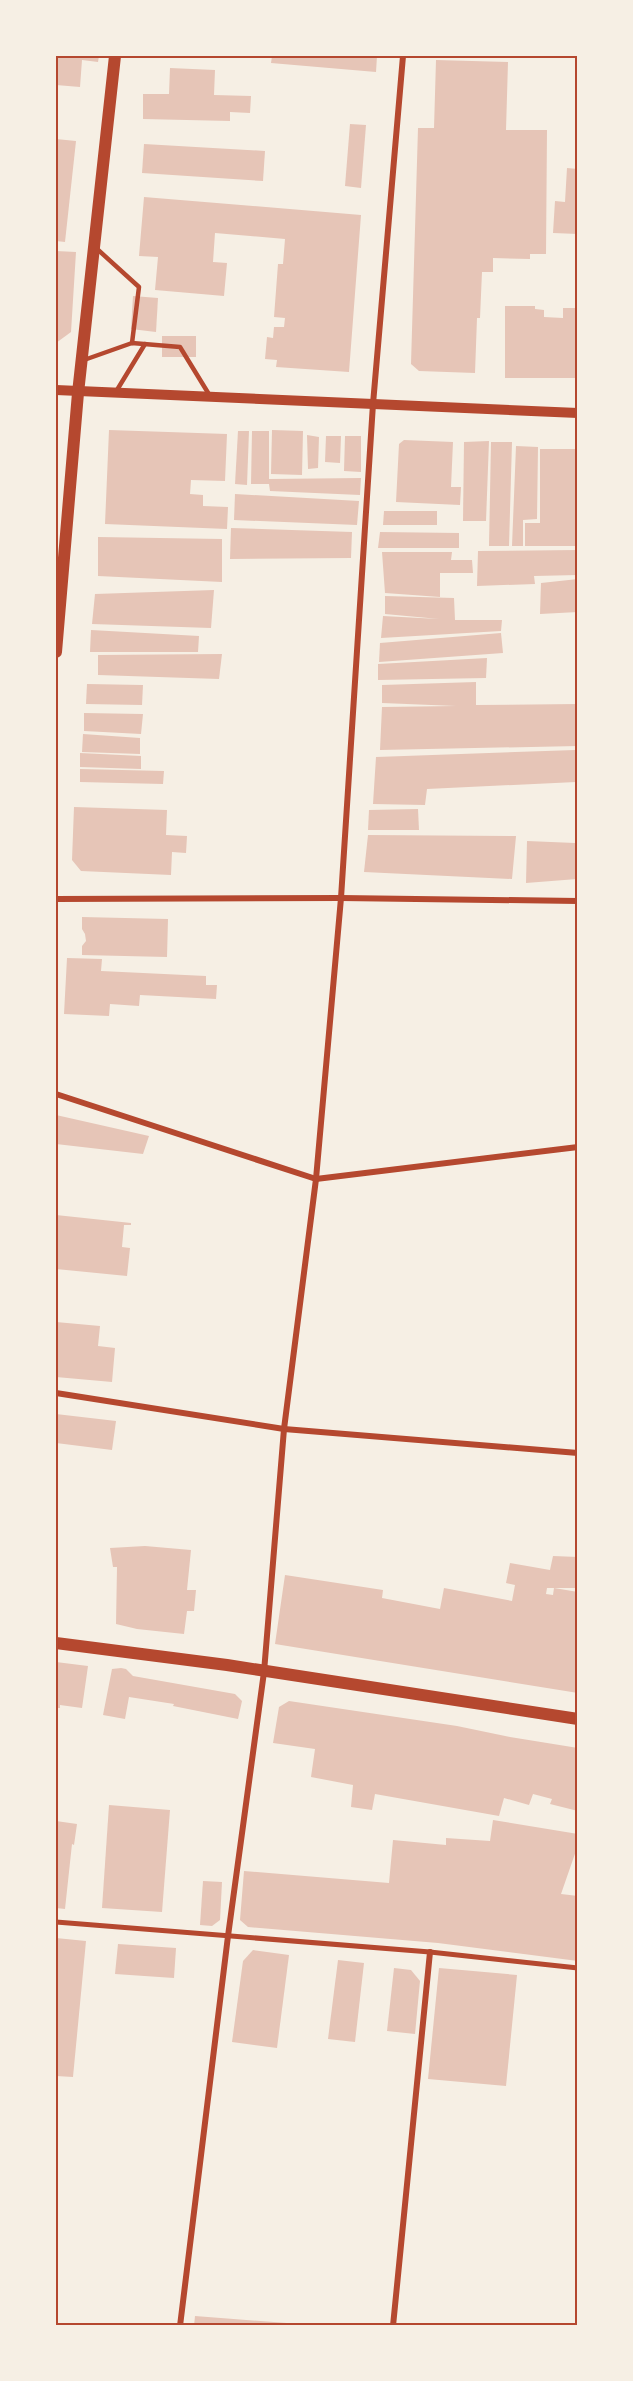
<svg xmlns="http://www.w3.org/2000/svg" width="633" height="2381" font-family="'Exo 2',sans-serif">
<rect width="100%" height="100%" fill="#f6efe4"/>
<g fill="#e6c5b7">
<polygon points="56,56 99,56 98,62 82,60 80,87 56,85"/>
<polygon points="272,56 377,56 376,72 271,63"/>
<polygon points="436,60 508,62 506,130 547,130 546,254 530,254 530,259 493,258 493,272 482,272 480,318 477,318 475,373 419,371 411,364 418,128 434,128"/>
<polygon points="170,68 215,70 214,95 251,96 250,113 230,112 230,121 143,119 143,94 169,94"/>
<polygon points="350,124 366,125 361,188 345,186"/>
<polygon points="56,139 76,141 65,242 56,241"/>
<polygon points="144,144 265,151 263,181 142,173"/>
<polygon points="567,168 578,169 578,234 553,233 555,201 565,202"/>
<polygon points="144,197 361,215 349,372 276,367 277,360 265,359 267,337 273,338 274,327 284,327 285,318 274,317 278,264 283,264 285,239 215,233 213,262 227,263 224,296 155,290 158,257 139,256"/>
<polygon points="56,251 76,252 71,332 56,343"/>
<polygon points="133,296 158,298 156,332 131,329"/>
<polygon points="505,306 535,306 535,309 544,310 544,317 563,318 563,308 578,308 578,378 505,378"/>
<rect x="162" y="336" width="34" height="21"/>
<polygon points="109,430 227,434 225,481 191,480 190,494 203,495 203,506 228,507 227,529 105,524"/>
<polygon points="272,430 303,431 302,475 271,474"/>
<polygon points="238,431 249,431 247,485 235,484"/>
<polygon points="252,431 269,431 269,479 361,478 360,495 270,491 269,484 251,484"/>
<polygon points="307,435 319,437 318,468 308,469"/>
<polygon points="326,436 341,436 340,463 325,462"/>
<polygon points="345,436 361,436 361,472 344,471"/>
<polygon points="404,440 453,442 451,487 461,487 460,505 396,502 399,444"/>
<polygon points="489,441 486,521 463,521 464,442"/>
<polygon points="491,442 512,442 509,546 489,546"/>
<polygon points="516,446 538,447 537,519 523,520 523,546 512,546"/>
<polygon points="540,449 578,449 578,546 525,546 525,523 540,523"/>
<polygon points="235,494 359,501 357,525 234,520"/>
<polygon points="384,511 437,511 437,525 383,525"/>
<polygon points="231,528 352,532 351,558 230,559"/>
<polygon points="380,532 459,533 459,548 378,548"/>
<polygon points="98,537 222,539 222,582 98,576"/>
<polygon points="578,550 578,575 534,576 535,584 477,586 478,551"/>
<polygon points="382,552 452,552 451,560 472,560 473,573 440,573 440,597 385,593"/>
<polygon points="578,579 578,612 540,614 541,583"/>
<polygon points="214,590 211,628 92,624 95,594"/>
<polygon points="385,596 454,598 455,620 502,620 501,631 381,638 383,616 439,619 385,614"/>
<polygon points="91,630 199,636 198,652 90,652"/>
<polygon points="501,633 503,653 379,662 380,643"/>
<polygon points="222,654 219,679 98,675 98,655"/>
<polygon points="487,658 486,678 378,680 378,664"/>
<polygon points="476,682 476,705 578,704 578,746 380,750 382,707 456,706 382,703 382,685"/>
<polygon points="87,684 143,685 142,705 86,704"/>
<polygon points="84,713 143,714 141,734 84,731"/>
<polygon points="83,734 140,738 140,754 82,752"/>
<polygon points="575,750 576,782 427,789 425,805 373,804 376,757"/>
<polygon points="80,753 141,756 141,769 80,767"/>
<polygon points="80,769 164,771 163,784 80,782"/>
<polygon points="74,807 167,810 166,835 187,836 186,853 172,852 171,875 81,871 72,860"/>
<polygon points="418,809 419,830 368,830 369,810"/>
<polygon points="368,835 516,836 512,879 364,872"/>
<polygon points="527,841 575,843 577,879 526,883"/>
<polygon points="82,917 168,919 167,957 82,955 82,946 86,941 85,934 82,929"/>
<polygon points="67,958 102,959 101,971 206,976 206,985 217,985 216,999 140,995 139,1006 110,1004 109,1016 64,1014"/>
<polygon points="56,1115 149,1136 143,1154 56,1144"/>
<polygon points="56,1215 131,1223 131,1225 124,1225 122,1247 130,1248 127,1276 56,1269"/>
<polygon points="56,1322 100,1326 98,1346 115,1348 112,1382 56,1377"/>
<polygon points="56,1414 116,1421 112,1450 56,1443"/>
<polygon points="145,1546 191,1550 187,1590 196,1590 194,1611 187,1611 184,1634 137,1629 116,1624 117,1567 113,1567 110,1548"/>
<polygon points="553,1556 578,1557 578,1588 547,1588 546,1594 553,1595 554,1588 578,1592 578,1693 275,1644 285,1575 383,1590 382,1598 440,1609 444,1588 512,1601 515,1585 506,1583 510,1563 550,1570"/>
<polygon points="56,1662 88,1666 82,1708 60,1705 60,1708 56,1708"/>
<polygon points="121,1668 126,1669 133,1676 235,1694 242,1701 238,1719 173,1706 174,1704 129,1697 125,1719 103,1715 112,1669"/>
<polygon points="289,1701 457,1726 510,1737 578,1748 578,1811 550,1804 552,1799 533,1794 529,1805 504,1798 499,1816 375,1794 372,1810 351,1807 353,1785 311,1777 315,1749 273,1743 279,1707"/>
<polygon points="109,1805 170,1810 162,1912 102,1908"/>
<polygon points="493,1820 578,1834 578,1845 561,1894 578,1896 578,1961 438,1943 248,1927 240,1920 244,1871 389,1883 393,1840 446,1845 446,1838 490,1841"/>
<polygon points="56,1821 77,1824 74,1845 72,1844 65,1909 56,1908"/>
<polygon points="203,1881 222,1882 220,1920 212,1926 200,1925"/>
<polygon points="56,1938 86,1941 73,2077 56,2076"/>
<polygon points="118,1944 176,1948 174,1978 115,1974"/>
<polygon points="253,1950 289,1955 277,2048 232,2042 243,1961"/>
<polygon points="338,1960 364,1963 355,2042 328,2039"/>
<polygon points="394,1968 411,1970 420,1981 415,2034 387,2031"/>
<polygon points="439,1968 517,1975 506,2086 428,2079"/>
<polygon points="195,2316 300,2324 300,2326 194,2326"/>
</g>
<g fill="none" stroke-linecap="round" stroke-linejoin="round">
<g stroke="#b5482f" stroke-width="4.5">
<polyline points="96,248 139,287 132,343"/>
<polyline points="84,360 132,343 180,347 210,396"/>
<polyline points="117,390 145,344"/>
</g>
<polyline stroke="#b5482f" stroke-width="5" points="56,1922 430,1952 578,1968"/>
<g stroke="#b5482f" stroke-width="6">
<polyline points="56,899 341,898 578,901"/>
<polyline points="56,1094 316,1179 578,1147"/>
<polyline points="56,1393 284,1429 578,1453"/>
<polyline points="180,2326 228,1936 264,1672 284,1429 316,1179 341,898 373,404 403,56"/>
<polyline points="393,2326 430,1952"/>
</g>
<polyline stroke="#b5482f" stroke-width="10" points="56,390 578,413"/>
<g stroke="#b5482f" stroke-width="12">
<polyline points="56,652 78,393 115,56"/>
<polyline points="56,1643 227,1665 578,1719"/>
</g>
</g>
<rect width="633" height="2381" fill="none" stroke="#f6efe4" stroke-width="114"/>
<rect x="57" y="57" width="519" height="2267" fill="none" stroke="#b5482f" stroke-width="2"/>
</svg>
